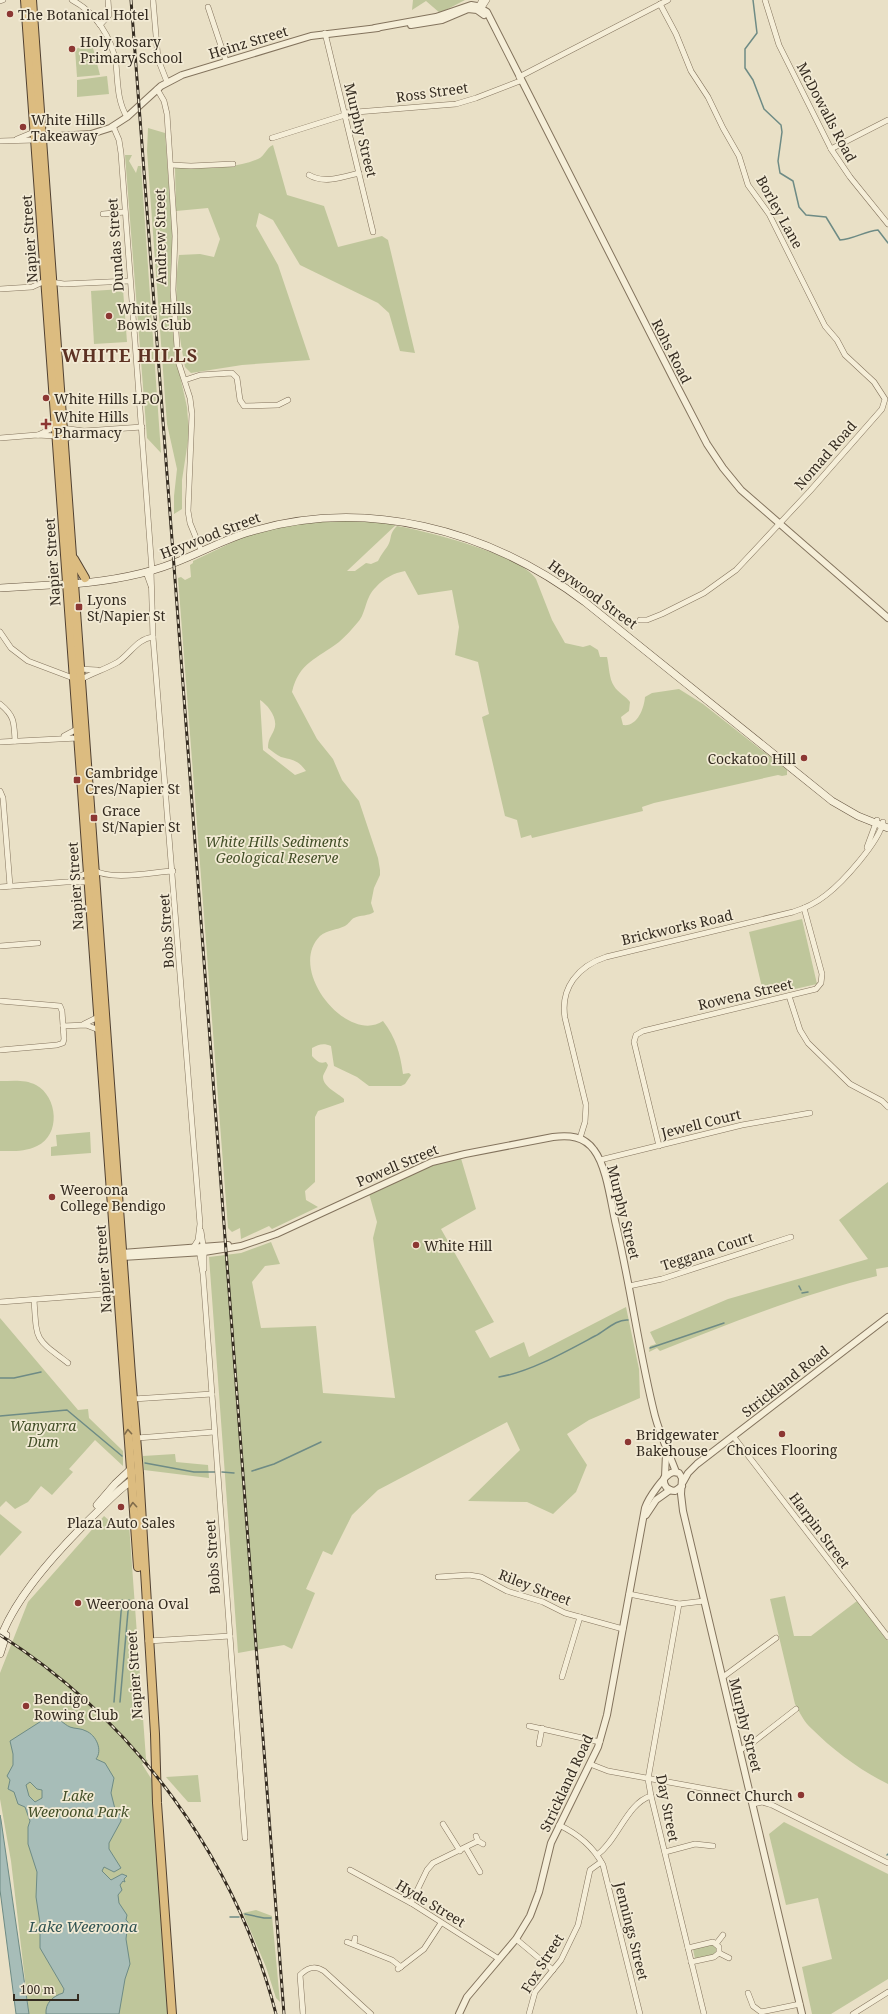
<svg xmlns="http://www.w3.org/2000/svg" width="888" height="2014" font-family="'Noto Serif',serif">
<rect width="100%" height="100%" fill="#e9e0c6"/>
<g fill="#bfc69b" fill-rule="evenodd">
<polygon points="413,0 465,0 440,13 426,1 412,10"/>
<polygon points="92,44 100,75 77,77 75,49"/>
<polygon points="107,76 109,94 77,97 77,80"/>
<polygon points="148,128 165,133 173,240 170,277 171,307 177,363 187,407 189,434 182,480 182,509 174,514 174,496 177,469 167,424 165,398 147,151"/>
<path d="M273,145l14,50 37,11 14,41 44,-11 6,4 27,113 -15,-2 -11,-38 -11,-10 -78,-38 -27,-45 -14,-7 -3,13 22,39 32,95 -68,5 -51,8 -6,-6c-7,-37 -12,-74 -6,-112l21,-1 14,3 6,-18 -12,-31 -32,3 -1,-43c27,0 58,2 83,-9 7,-3 8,-11 15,-14z"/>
<polygon points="125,155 132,155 129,161 136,173 138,166 141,166 161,453 147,438"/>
<polygon points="123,289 127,342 94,344 91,291"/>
<path d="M315,517l83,6 -51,48h8l11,-8 5,1 7,-3c3,-6 6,-10 9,-14 6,-9 1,-12 10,-21 29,5 124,29 139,53l16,41 13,23 18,4 7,-2 8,5 2,7h7c2,8 2,22 7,29 4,7 12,10 16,16l-1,9 -8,6 2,8c14,2 21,-16 22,-28l7,-4 27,-4 24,15 84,66v5l-5,1 -4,-1 -124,28 -12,4 1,4 -111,27 -1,-3 -10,3 -4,-18 -12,-4 -23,-99 7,-3 -11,-52 -23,-7 4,-28 -7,-37 -34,5 -13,-24c-11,2 -21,7 -29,16 -11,10 -10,27 -18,35 -6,7 -12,14 -19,20 -22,17 -40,20 -47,50l25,47 16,20 9,21 17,21 19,57 2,12v5l-6,13 -3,15 3,9c-5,4 -14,3 -20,6 -3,1 -5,6 -9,8 -8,4 -18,4 -25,10 -34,34 28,109 63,85 13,17 17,32 20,53l6,-1 2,2 -6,9 -4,2h-32l-12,-9 -23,-11 -3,-20c-7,-3 -12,-2 -19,2v8c5,5 7,8 14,6l2,3c-1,4 -5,9 -5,12 0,10 15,16 21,22v3l-26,9 -3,6v65l-10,9 1,9 12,7 -46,22 -3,-3 -28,13 -1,-11 -8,4 -4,-4 -50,-650 3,-1 4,3 6,-3 -1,-12 3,-2v-2l67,-32zM260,700c8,5 19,19 14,30 -3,7 -6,9 -6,18 4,3 9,7 13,9 12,3 17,3 25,14l-11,4 -32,-25z"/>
<polygon points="802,919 817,984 764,996 749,932"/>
<path d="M0,1081c12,0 25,-2 36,4 22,12 25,50 1,61 -12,6 -25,5 -37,5z"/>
<polygon points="90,1132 91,1153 51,1156 51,1147 57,1146 56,1135"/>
<polygon points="460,1155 476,1209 441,1229 494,1322 475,1331 490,1358 524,1342 529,1357 626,1307 639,1369 640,1398 589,1420 567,1434 587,1465 576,1492 553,1514 527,1502 468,1501 520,1450 507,1422 378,1490 352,1515 332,1555 323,1551 306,1589 315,1593 292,1649 284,1645 238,1653 209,1257 241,1253 271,1242 280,1264 265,1266 252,1282 261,1328 316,1326 323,1393 395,1398 373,1238 377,1222 368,1190 432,1162"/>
<path d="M888,1182v85l-12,2 1,7c-71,17 -149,48 -217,75l-3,-3 -8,4 1,-6 6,-2 -6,-12 78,-33 140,-40 -29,-39z"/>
<polygon points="0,1318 78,1410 88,1409 89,1418 123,1451 123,1466 95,1440 69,1469 73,1472 52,1495 41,1486 28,1502 15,1509 6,1501 0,1507"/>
<polygon points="175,1454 176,1462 208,1465 209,1478 144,1470 143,1456"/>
<polygon points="0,1514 22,1532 0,1556"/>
<polygon points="104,1516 114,1525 129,1524 146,1759 148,1761 142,1764 152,1780 169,2014 29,2014 11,1861 0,1799 0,1673 28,1602"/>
<path d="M785,1596l9,40h17l46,-35 31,40v143c-27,-13 -55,-34 -76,-55 -8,-7 -12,-16 -17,-25l-25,-105z"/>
<polygon points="198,1775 201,1802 188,1802 166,1777"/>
<polygon points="784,1822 888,1874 888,1979 831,2014 812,2014 802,1967 832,1959 818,1898 786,1905 769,1834"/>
<polygon points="256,1910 272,1916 280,2002 276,1998 266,1967 243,1913"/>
<polygon points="710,1944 716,1946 717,1952 712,1956 711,1955 695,1959 693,1949 708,1946"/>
</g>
<g fill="#a7bdb8" stroke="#6e8b85" fill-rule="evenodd">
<path d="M51,1717c8,0 12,7 19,10 5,2 11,1 16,4 10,4 17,19 10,28l9,4 9,15 -3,15 4,16 6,7v5l-12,22v6l12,19 -7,4 -10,-5 -2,4 9,9 11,-6 5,2 -3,3 1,3 -2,-1 -3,4 2,5 -4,5 1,8 8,12 -1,5 2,2 -2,17 4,25 -5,15 -6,35h-73c-1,-11 7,-18 17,-21l1,-4 -24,-41v-25l-4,-26 1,-25 -9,-28v-17l2,-6 -5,-14 -7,-3 -4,-12 -6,-3 2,-9 -3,-4 6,-11v-11l-3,-13 36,-23zM30,1782l7,7 5,1v8l-7,4 -6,-6 -3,-11z"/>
<polygon points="0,1815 1,1820 29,2014 16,2014 0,1890"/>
</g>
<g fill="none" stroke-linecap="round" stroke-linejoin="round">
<g stroke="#6e8b85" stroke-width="1.5">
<path d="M753,0l4,33 -12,16v19l8,12 11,29 17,16 1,7 -4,29 2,12 13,8 6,26 7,8 20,2 14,23c14,-1 25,-9 38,-10l10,13"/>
<polyline points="799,1286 801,1290"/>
<polyline points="802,1293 808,1292"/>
<polyline points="650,1348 724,1323"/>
<path d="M499,1377c31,-5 68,-26 96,-41 10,-5 21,-17 33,-16"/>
<polyline points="0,1378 14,1378 41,1372"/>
<polyline points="0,1416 67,1410 122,1456"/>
<polyline points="145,1463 194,1472 215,1472"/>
<polyline points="252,1471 274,1464 321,1442"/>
<polyline points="222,1472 234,1473"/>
<polyline points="114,1702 122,1600"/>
<polyline points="120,1702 129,1600"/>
<polyline points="887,1855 888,1854"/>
<polyline points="245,1914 264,1918 271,1918"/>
<polyline points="230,1917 239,1917"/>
</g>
<defs>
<g id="minor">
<path d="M72,0c23,12 40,37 44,64 2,18 1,37 11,53"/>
<polyline points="153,0 158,59 167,82"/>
<polyline points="765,0 779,45 831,149 850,177 888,224"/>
<polyline points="0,1 3,0"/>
<polyline points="208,7 226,61"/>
<polyline points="477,9 482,0"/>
<polyline points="480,11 487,0"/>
<polyline points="100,25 109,15 108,0"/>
<polyline points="325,33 373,232"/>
<polyline points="519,77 668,0"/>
<polyline points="157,89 164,101 167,114 175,236 173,290 178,361 190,398 192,414 188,511 190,523 201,550"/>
<polyline points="344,113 456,104 476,98 520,81"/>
<polyline points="113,126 119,140 121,153 152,571"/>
<polyline points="272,138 345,115"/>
<polyline points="17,139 34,132"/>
<polyline points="0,141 35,140"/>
<polyline points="831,149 888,120"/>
<polyline points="171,165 191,166 233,164"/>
<path d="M309,175c15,9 34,2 50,-2"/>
<polyline points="103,214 125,212"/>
<polyline points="51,282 64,284 129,281"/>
<polyline points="0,289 32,287 45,281"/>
<polyline points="185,380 200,375 232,373 237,378 240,400 244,406 278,405 288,400"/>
<polyline points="62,428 84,431 142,427"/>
<polyline points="38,435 55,427"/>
<polyline points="0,438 37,435 56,436"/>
<polyline points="63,440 81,432"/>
<polyline points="146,572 151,586"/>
<polyline points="640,620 647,620 662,614 704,593 736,570 810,491 882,409 885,399 874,382 845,355 837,340 825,326 769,214 748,185 739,156 723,128 708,97 691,71 676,34 660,4"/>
<polyline points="0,632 11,648 28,661 73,678"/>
<polyline points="153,637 200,1224 198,1240 193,1248"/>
<polyline points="79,669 97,670"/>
<path d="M80,680c12,-7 26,-11 38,-18 13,-9 19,-23 35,-25l-2,-66"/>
<path d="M0,704c15,12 14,19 15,37"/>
<polyline points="64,736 77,729"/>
<polyline points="0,742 78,738"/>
<polyline points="0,791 3,798 10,886"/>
<polyline points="867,847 877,820"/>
<path d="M94,870c17,11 59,2 79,1"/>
<polyline points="71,880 87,873"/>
<polyline points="0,887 66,882 88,882"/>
<polyline points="0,946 38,943"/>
<polyline points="789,996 800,1030 808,1043 850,1084 882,1101 888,1107"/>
<polyline points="0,1001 60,1006 62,1011 64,1039 63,1043 57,1045 0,1050"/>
<polyline points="84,1024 98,1017"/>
<polyline points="63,1026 86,1025 99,1030"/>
<path d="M580,1138l5,-16 1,-17 -21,-87c-5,-30 13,-52 41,-61l187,-45c13,-4 23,-9 33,-17 17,-13 53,-53 57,-73"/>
<polyline points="659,1146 634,1042 636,1035 643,1031 816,989 821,983 822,974 804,908"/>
<polyline points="600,1160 742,1125 810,1113"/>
<polyline points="201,1231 204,1252 204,1269"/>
<polyline points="199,1249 203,1274 245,1838"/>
<polyline points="629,1286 662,1279 791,1237"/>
<path d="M34,1300c3,42 0,37 34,63"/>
<polyline points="0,1302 118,1293"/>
<polyline points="133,1399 212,1394"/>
<polyline points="733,1436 888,1637"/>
<polyline points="137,1438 214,1432"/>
<polyline points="438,1577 469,1575 481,1577 507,1591 543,1602 565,1613 623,1629"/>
<polyline points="629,1594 679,1604 704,1601"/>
<polyline points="679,1604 648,1779 651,1796 704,2014"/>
<polyline points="148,1641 230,1636"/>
<polyline points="562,1677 580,1617"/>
<polyline points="723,1677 776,1638"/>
<polyline points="529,1726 600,1742"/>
<polyline points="539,1744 542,1728"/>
<polyline points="740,1750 751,1744 796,1709"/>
<polyline points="590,1764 608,1771 734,1794"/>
<polyline points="753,1804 762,1802 772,1805 888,1863"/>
<polyline points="443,1824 460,1851"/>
<path d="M559,1825c19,9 34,21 44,40l37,149"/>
<polyline points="476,1836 478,1841 483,1844"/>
<polyline points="466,1848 480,1872"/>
<polyline points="665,1852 695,1844 713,1846"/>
<path d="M597,1855c21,-15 30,-52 54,-59"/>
<polyline points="350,1870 411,1903 499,1959"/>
<polyline points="411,1903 427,1870 433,1863 478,1841"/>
<polyline points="516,1939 553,1970"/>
<polyline points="347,1942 392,1960 401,1967"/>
<polyline points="354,1944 355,1938"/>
<polyline points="716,1944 723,1935"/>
<polyline points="688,1948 713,1942 719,1947 719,1953 714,1957 691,1962"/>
<polyline points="719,1953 729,1958"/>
<polyline points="398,1969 424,1949 441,1923"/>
<polyline points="748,1993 753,2006 761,2012 800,2004"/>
<path d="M303,2014l-3,-39c8,-8 15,-10 24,-4l47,43"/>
<polyline points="529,2014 535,1992 561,1960 578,1925 590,1870 601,1862"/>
<polyline points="853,2014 888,1992"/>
</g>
<g id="tertiary">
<polyline points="411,25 442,20 468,9 477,10 484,15"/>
<polyline points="375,28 436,17 471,5 477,6 487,12 677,386 707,444 723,468 741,490 888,618"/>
<polyline points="41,137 91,134 110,128 127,117 161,86 182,75 311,36 378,28"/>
<polyline points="122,1253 228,1245"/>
<path d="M122,1257l82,-5 37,-6 35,-12 156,-72 33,-8 88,-17c16,-2 31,-1 41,13 13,17 17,54 22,75 15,63 23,128 39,191 5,19 14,37 21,56"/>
<polyline points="665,1477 666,1454"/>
<path d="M664,1478c-1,8 4,13 11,13l7,-5"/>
<polyline points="683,1482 688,1473 697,1464 888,1317"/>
<polyline points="646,1515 656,1500 670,1490"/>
<path d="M459,2014l8,-17 49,-58 14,-23 9,-24 12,-49 47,-96 9,-32 38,-207c3,-9 20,-35 29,-36l5,1 3,5 -1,16 2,17 119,503"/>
</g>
<g id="secondary">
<path d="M73,584c35,-3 68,-8 101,-21 24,-9 47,-22 72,-30 118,-37 242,-4 339,69l247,199 26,15 30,12"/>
<polyline points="0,588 67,584"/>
<polyline points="97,1505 115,1484 130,1470"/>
<path d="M0,1640c15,-45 63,-95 97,-128 11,-11 21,-22 34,-31"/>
<polyline points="0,1654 6,1635"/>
</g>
<g id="trunk">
<polyline points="25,0 138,1567"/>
<polyline points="32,0 131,1375 139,1473 155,1734 157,1803 172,2014"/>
<polyline points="74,559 85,578"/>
</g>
</defs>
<use href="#minor" stroke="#83735d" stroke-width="6"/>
<use href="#tertiary" stroke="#83735d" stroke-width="8"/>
<use href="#secondary" stroke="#655440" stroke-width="8"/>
<use href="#trunk" stroke="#514131" stroke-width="10"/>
<use href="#minor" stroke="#f5eed8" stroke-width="5"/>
<use href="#tertiary" stroke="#f5eed8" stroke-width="6"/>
<use href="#secondary" stroke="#f5eed8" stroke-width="7"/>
<use href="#trunk" stroke="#dcbc80" stroke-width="8"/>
<defs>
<g id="rail">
<polyline points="131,0 284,2014"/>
<path d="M0,1635c135,86 236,224 276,379"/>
</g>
</defs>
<use href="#rail" stroke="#342b20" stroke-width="3"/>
<use href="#rail" stroke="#f2ead4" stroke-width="1.5" stroke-dasharray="4.5" stroke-linecap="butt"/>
</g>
<defs><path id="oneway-chevron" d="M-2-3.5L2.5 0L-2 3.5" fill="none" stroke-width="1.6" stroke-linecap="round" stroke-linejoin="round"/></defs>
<g stroke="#806c4b">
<use href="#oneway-chevron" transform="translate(128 1432) rotate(-94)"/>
<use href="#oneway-chevron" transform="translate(133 1505) rotate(-94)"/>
</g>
<g fill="#8c3733" stroke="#f2ead4" stroke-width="1.5">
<circle cx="10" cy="14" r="4"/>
<circle cx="72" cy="49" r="4"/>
<circle cx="23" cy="127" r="4"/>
<circle cx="109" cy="316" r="4"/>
<circle cx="46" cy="398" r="4"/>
<path d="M44 418h4v4h4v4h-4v4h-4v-4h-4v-4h4z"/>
<rect x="75" y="603" width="8" height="8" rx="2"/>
<circle cx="804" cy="758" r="4"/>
<rect x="73" y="776" width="8" height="8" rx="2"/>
<rect x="90" y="814" width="8" height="8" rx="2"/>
<circle cx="52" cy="1197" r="4"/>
<circle cx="416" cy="1245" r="4"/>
<circle cx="782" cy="1434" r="4"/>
<circle cx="628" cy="1442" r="4"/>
<circle cx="121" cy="1507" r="4"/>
<circle cx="78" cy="1603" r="4"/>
<circle cx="26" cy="1706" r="4"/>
<circle cx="801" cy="1795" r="4"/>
</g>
<g text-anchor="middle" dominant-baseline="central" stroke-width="3.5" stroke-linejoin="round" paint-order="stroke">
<g font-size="14" fill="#342b20" stroke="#f2ead4" text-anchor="start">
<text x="18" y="14">The Botanical Hotel</text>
<text x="80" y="41">Holy Rosary<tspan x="80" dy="16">Primary School</tspan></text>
<text x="31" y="119">White Hills<tspan x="31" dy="16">Takeaway</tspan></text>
<text x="117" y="308">White Hills<tspan x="117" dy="16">Bowls Club</tspan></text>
<text x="54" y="398">White Hills LPO</text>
<text x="54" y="416">White Hills<tspan x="54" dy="16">Pharmacy</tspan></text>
<text x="87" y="599">Lyons<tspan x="87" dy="16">St/Napier St</tspan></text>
<text x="796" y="758" text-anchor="end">Cockatoo Hill</text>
<text x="85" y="772">Cambridge<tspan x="85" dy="16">Cres/Napier St</tspan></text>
<text x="102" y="810">Grace<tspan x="102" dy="16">St/Napier St</tspan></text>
<text x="60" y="1189">Weeroona<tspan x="60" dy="16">College Bendigo</tspan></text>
<text x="424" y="1245">White Hill</text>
<text x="636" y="1434">Bridgewater<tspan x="636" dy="16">Bakehouse</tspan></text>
<text x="782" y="1449" text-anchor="middle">Choices Flooring</text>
<text x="121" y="1522" text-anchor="middle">Plaza Auto Sales</text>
<text x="86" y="1603">Weeroona Oval</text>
<text x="34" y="1698">Bendigo<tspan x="34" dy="16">Rowing Club</tspan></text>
<text x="793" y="1795" text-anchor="end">Connect Church</text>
</g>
<g font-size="14" fill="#342b20" stroke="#f2ead4">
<text transform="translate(248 42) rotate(-17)">Heinz Street</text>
<text transform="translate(432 92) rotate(-8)">Ross Street</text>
<text transform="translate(827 112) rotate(62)">McDowalls Road</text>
<text transform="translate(361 130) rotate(76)">Murphy Street</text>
<text transform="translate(780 212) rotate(61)">Borley Lane</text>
<text transform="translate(160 237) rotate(-91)">Andrew Street</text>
<text transform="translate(29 239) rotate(-94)">Napier Street</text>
<text transform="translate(115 245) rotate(-94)">Dundas Street</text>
<text transform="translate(672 351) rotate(63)">Rohs Road</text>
<text transform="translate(825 455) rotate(-49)">Nomad Road</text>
<text transform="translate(210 535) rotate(-21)">Heywood Street</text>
<text transform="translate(52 562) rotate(-94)">Napier Street</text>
<text transform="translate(593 594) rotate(36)">Heywood Street</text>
<text transform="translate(75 886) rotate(-94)">Napier Street</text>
<text transform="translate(677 927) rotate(-13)">Brickworks Road</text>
<text transform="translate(166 931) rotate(-94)">Bobs Street</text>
<text transform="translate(745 994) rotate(-13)">Rowena Street</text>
<text transform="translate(701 1123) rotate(-14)">Jewell Court</text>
<text transform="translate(397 1165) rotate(-23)">Powell Street</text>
<text transform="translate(624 1212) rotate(76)">Murphy Street</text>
<text transform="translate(707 1251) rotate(-18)">Teggana Court</text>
<text transform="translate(103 1269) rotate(-94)">Napier Street</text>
<text transform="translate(785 1381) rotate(-38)">Strickland Road</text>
<text transform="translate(820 1530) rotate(53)">Harpin Street</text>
<text transform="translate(212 1557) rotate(-94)">Bobs Street</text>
<text transform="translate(535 1587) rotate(21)">Riley Street</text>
<text transform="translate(134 1675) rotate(-94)">Napier Street</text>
<text transform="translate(746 1725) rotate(76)">Murphy Street</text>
<text transform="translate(566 1783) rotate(-65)">Strickland Road</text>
<text transform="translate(668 1808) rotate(79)">Day Street</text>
<text transform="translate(431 1903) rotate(31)">Hyde Street</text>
<text transform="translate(632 1931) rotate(76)">Jennings Street</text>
<text transform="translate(542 1963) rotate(-58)">Fox Street</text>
</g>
<g font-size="14" font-style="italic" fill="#434f28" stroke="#f2ead4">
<text x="277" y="841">White Hills Sediments<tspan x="277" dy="16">Geological Reserve</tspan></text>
<text x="43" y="1425">Wanyarra<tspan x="43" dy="16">Dum</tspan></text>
<text x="78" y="1795">Lake<tspan x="78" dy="16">Weeroona Park</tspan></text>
</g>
<g font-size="15" font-style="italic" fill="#305352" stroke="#f2ead4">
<text x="83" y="1926">Lake Weeroona</text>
</g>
<g font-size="18" font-weight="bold" letter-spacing="1" fill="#5d3223" stroke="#f2ead4">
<text x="130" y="355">WHITE HILLS</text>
</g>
</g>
<path d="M14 1994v6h64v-6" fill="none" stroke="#342b20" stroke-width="2"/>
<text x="20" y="1994" font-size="12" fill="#342b20" stroke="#f2ead4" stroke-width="3" paint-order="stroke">100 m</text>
</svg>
